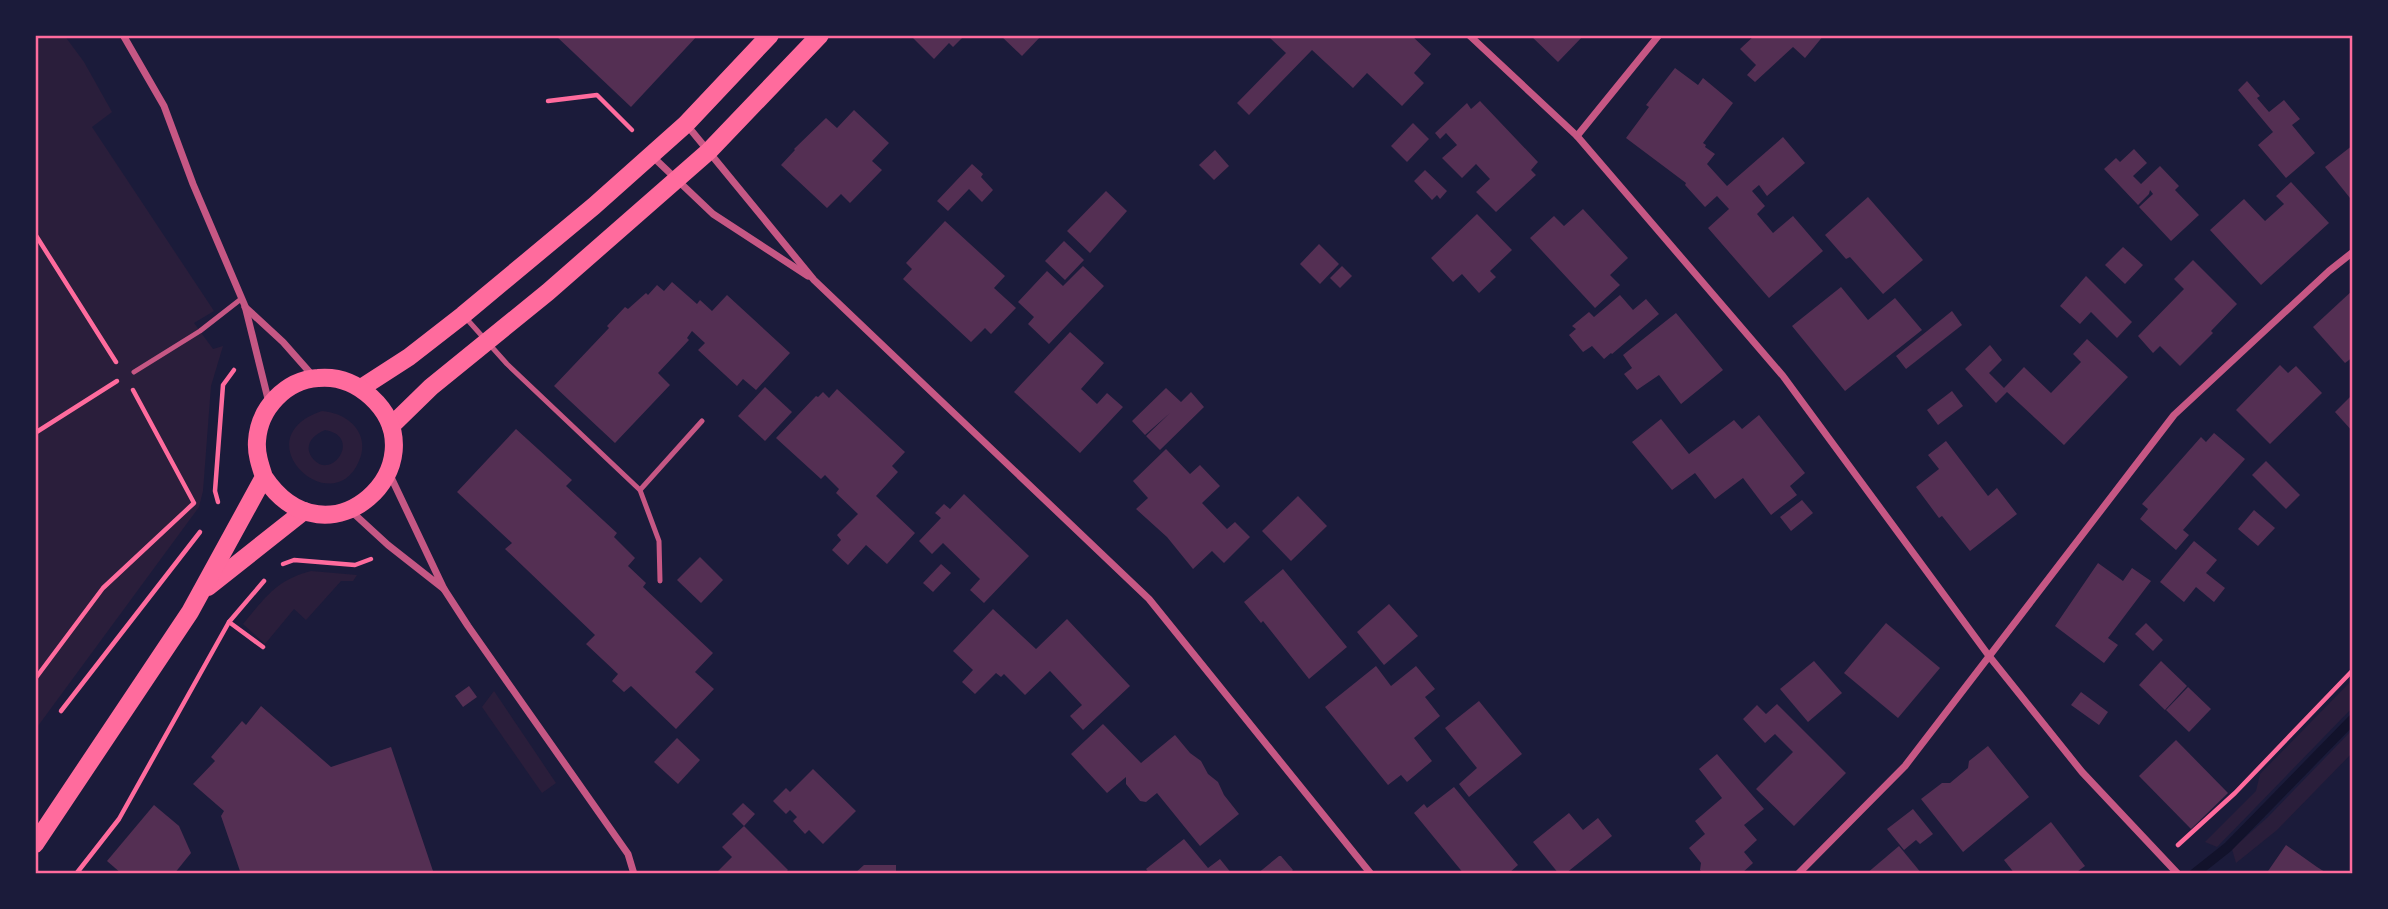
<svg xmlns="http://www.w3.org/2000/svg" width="2388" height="909" font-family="Georgia,serif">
<rect width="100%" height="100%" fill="#1b1b3a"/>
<g fill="#2a1e3b" fill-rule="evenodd">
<polygon points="35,35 64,35 84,62 112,112 92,127 214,311 194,323 213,349 223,346 211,386 203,491 199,507 35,730"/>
<path d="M322,411c26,2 49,22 37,50 -27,63 -118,-23 -37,-50zM325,430c37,6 8,50 -11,30 -12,-13 -2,-25 11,-30z"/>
<path d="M311,571l46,4 -4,6h-12l-35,39 -12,-11 -29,35 -22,-20c22,-26 33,-44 68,-53z"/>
<polygon points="2353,679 2353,707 2217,847 2205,842 2256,791 2260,774"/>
<polygon points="494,691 556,783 542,793 482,707"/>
<polygon points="2353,729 2353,752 2277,830 2236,863 2232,849 2268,817"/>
</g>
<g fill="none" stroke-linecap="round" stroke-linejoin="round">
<polyline stroke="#12122b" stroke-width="10" points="2194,874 2228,847 2353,719"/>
</g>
<g fill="#542f53">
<polygon points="555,35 698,35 631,107"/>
<polygon points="910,35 965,35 953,47 949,43 934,59"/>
<polygon points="1000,35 1042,35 1022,56"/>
<polygon points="1273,35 1411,35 1431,54 1414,73 1424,83 1402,106 1367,73 1353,88 1312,50 1249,115 1237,103 1286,53 1270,38"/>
<polygon points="1530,35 1584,35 1558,62"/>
<polygon points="1755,35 1824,35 1805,58 1793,47 1755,82 1747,75 1756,65 1740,49"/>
<polygon points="1675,68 1698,85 1703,78 1733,103 1703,143 1706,145 1705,147 1715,154 1707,164 1727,186 1783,137 1805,163 1767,196 1759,185 1752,191 1765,206 1757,214 1773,233 1793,216 1823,251 1769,298 1708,228 1729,209 1717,196 1705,207 1685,185 1686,183 1626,138 1649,107 1646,105"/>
<polygon points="2247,81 2260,96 2257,98 2269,112 2284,100 2300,119 2292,125 2315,153 2286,178 2258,145 2273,132 2238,90"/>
<polygon points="1480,101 1538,162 1531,170 1536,175 1496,212 1476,192 1490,179 1476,164 1462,178 1442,158 1457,145 1446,133 1440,139 1435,133 1467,103 1471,109"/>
<polygon points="854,110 889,143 872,161 882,170 850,203 841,194 827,208 781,165 795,150 794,149 826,118 837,128"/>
<polygon points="1413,123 1429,139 1407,162 1391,146"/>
<polygon points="2353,145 2353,195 2350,198 2325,167"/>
<polygon points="2134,149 2147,163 2133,176 2141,184 2160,166 2179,186 2175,190 2199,215 2171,241 2139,207 2153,194 2150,190 2149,194 2138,205 2104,169 2116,158 2120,162"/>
<polygon points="1215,150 1229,166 1214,180 1199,165"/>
<polygon points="972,164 983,174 981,177 993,190 982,202 969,189 948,211 937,201"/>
<polygon points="1425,170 1447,191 1440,199 1437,195 1432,200 1414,181"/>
<polygon points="2291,182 2329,223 2261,285 2210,230 2244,199 2265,221 2284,204 2276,196"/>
<polygon points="1106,191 1127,211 1090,253 1067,231"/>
<polygon points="1868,197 1923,260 1883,294 1850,257 1846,259 1825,235"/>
<polygon points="1583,209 1628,258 1610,275 1620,285 1595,308 1530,238 1554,216 1564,226"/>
<polygon points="1477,214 1512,250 1490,271 1496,277 1479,293 1462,274 1453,282 1431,258"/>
<polygon points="945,221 1005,276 994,288 1016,308 991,334 985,328 971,342 903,279 912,269 906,263"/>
<polygon points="1064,241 1084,260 1065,280 1045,261"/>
<polygon points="1319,244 1339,264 1320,284 1300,264"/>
<polygon points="2123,247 2143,265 2125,284 2105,265"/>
<polygon points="2193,260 2237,304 2211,331 2213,333 2180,366 2160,346 2153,353 2138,336 2184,289 2174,279"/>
<polygon points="1083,266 1104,286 1049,344 1028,324 1034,317 1018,302 1047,271 1063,286"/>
<polygon points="1342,266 1352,276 1340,288 1330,278"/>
<polygon points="2086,276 2132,322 2117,338 2091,312 2080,324 2060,306"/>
<polygon points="672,282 697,304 700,300 712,311 727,295 790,353 756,390 743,379 737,386 698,350 705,343 692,331 687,338 689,340 658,373 670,385 615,443 554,386 609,328 607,326 625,307 628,309 646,293 648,295 657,285 664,291"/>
<polygon points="1841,287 1868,320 1895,298 1922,330 1845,391 1792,326"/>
<polygon points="2353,290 2353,357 2345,363 2313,327"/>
<polygon points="1620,295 1633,310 1646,299 1659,314 1612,354 1611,353 1604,359 1592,346 1583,352 1569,335 1576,329 1572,326 1589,312 1594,317"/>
<polygon points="1952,311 1962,325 1906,369 1896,356"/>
<polygon points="1676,313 1723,370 1681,404 1659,375 1637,390 1624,374 1632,368 1623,355"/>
<polygon points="1070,332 1104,363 1081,389 1097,404 1107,393 1123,407 1080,453 1014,392"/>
<polygon points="2087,339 2128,377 2064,445 2007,392 1996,403 1965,369 1990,345 2002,360 1989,373 2004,388 2024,367 2051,393 2081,362 2073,354"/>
<polygon points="2280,365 2288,373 2296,366 2322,393 2270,444 2236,410"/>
<polygon points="765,387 792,412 765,441 738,416"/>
<polygon points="1166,388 1181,402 1191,392 1204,407 1160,450 1146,436 1170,413 1145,435 1132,421"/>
<polygon points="837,389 905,452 892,466 898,472 876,496 915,533 887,564 866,545 848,565 832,550 841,540 837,535 858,514 836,493 839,489 825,475 821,479 776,438 816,396 818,397 823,392 829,398"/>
<polygon points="1952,391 1963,406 1938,425 1927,410"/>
<polygon points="2351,396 2353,399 2353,432 2335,412"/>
<polygon points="1759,415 1805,473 1790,486 1797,495 1771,515 1743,478 1715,499 1695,473 1672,490 1632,442 1661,419 1689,454 1734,420 1742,429"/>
<polygon points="516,429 572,480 566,486 617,533 614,537 635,558 628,566 646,583 643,587 713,653 695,672 714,689 676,729 631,686 624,692 612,681 618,674 586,644 595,635 505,549 512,543 457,492"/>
<polygon points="2214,433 2245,459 2183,530 2189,535 2176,550 2140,519 2148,509 2142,504 2201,437 2206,442"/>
<polygon points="1946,441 1988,496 1997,488 2017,514 1970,551 1942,516 1939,518 1916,487 1939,469 1928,455"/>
<polygon points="1166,449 1190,474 1200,465 1220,486 1202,503 1227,529 1235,522 1250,537 1224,563 1212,551 1193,569 1167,537 1136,509 1148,498 1133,481"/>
<polygon points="2266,461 2300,495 2286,509 2252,475"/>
<polygon points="964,494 1029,556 984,603 970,590 980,579 943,543 932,554 919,541 941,518 935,513 944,504 950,509"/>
<polygon points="1298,496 1327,526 1291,561 1262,531"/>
<polygon points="1802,500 1813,513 1791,531 1780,517"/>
<polygon points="2254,510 2275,528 2258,546 2238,529"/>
<polygon points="2194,541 2217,560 2206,573 2225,588 2214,602 2196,587 2184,602 2160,582"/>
<polygon points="700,557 723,580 701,603 677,580"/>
<polygon points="2098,563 2123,581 2132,568 2151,581 2108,638 2118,645 2104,663 2055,626"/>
<polygon points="941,564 951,573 933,592 923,583"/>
<polygon points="1283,569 1347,647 1309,679 1263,621 1261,623 1244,602"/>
<polygon points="1389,604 1418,636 1384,665 1357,632"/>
<polygon points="993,609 1036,649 1067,619 1130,686 1083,730 1070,716 1082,705 1050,671 1025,695 1004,674 1001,677 996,673 975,694 962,682 973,670 953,651"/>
<polygon points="1886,623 1940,668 1898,718 1844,673"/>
<polygon points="2146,623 2163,640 2153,651 2135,634"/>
<polygon points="1814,661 1842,693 1808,722 1780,689"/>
<polygon points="2161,661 2187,686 2165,710 2139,685"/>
<polygon points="1376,666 1391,686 1416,666 1435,689 1425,697 1440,716 1414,738 1432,761 1407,782 1401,775 1388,785 1325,707"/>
<polygon points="469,686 477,697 463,707 455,696"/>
<polygon points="2188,687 2211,709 2189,732 2166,710"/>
<polygon points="2081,692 2108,712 2099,725 2071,705"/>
<polygon points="1479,701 1522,754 1469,797 1459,784 1477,768 1445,728"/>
<polygon points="1777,704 1846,773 1794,826 1756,789 1793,752 1775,734 1765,743 1743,719 1757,705 1766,714"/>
<polygon points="261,706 331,767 391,747 434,874 241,874 221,816 224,811 193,784 215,761 211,757 242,721 246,725"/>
<polygon points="1103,724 1141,763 1175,735 1190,753 1201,761 1208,774 1218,782 1224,795 1239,814 1200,846 1157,793 1146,802 1140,801 1126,784 1126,777 1107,793 1071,754"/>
<polygon points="677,738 700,760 678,784 654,762"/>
<polygon points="2176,740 2228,793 2191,829 2139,776"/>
<polygon points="1988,746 2029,797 1963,852 1921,799 1942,783 1950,783 1968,768 1969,761"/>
<polygon points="1717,754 1764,809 1744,825 1757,840 1744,852 1753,863 1741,874 1704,874 1700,870 1701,863 1689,848 1705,834 1695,821 1722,798 1699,769"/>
<polygon points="813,769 856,811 823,844 809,830 805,834 793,821 797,817 790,810 786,814 773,801 786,788 790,792"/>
<polygon points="1454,787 1518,865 1508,874 1464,874 1414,813 1424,804 1427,808"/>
<polygon points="743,803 755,814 744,826 732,814"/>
<polygon points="154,805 179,826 191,853 174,874 122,874 107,861"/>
<polygon points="1913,809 1933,834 1920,844 1916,840 1904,850 1887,829"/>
<polygon points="1569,813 1583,830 1598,818 1612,836 1565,874 1559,874 1533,842"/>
<polygon points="2051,822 2085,866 2074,874 2015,874 2004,860"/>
<polygon points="744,826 788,870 784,874 717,872 732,857 722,847"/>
<polygon points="1184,839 1208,868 1220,859 1232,874 1150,874 1146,869"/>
<polygon points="2286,845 2317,867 2328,874 2266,874"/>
<polygon points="1899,846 1922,874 1866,874"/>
<polygon points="1279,856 1281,856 1293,870 1291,872 1293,874 1257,874"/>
<polygon points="864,865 896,865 896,874 854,874"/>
</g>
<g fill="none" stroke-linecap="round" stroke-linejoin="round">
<g stroke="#ff6b9d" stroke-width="4.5">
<polyline points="548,101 597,95 632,130"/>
<polyline points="35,234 116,362"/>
<polyline points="35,433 117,381"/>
<polyline points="218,502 215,491 223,385 234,370"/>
<polyline points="283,564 294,560 355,565 371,559"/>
<polyline points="229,622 263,647"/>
<polyline points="35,679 103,588 194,503 133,390"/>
<polyline points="61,711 200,532"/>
<polyline points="2178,845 2235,793 2353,670"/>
<polyline points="76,874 119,819 229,622 264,581"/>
</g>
<g stroke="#c65784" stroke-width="5">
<polyline points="465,317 507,364 640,490 702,421"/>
<polyline points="134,372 200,331 241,299"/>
<polyline points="640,490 659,541 660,581"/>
</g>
<g stroke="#c65784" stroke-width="7">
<polyline points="123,35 164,106 193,184 245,306 269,403"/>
<polyline points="1469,35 1577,136 1783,376 1989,656 2082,772 2178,874"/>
<polyline points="686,124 814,280 1149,599 1371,874"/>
<polyline points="1577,136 1659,35"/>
<polyline points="652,156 713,214 808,276"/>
<polyline points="245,307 283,342 313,376"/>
<polyline points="351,511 388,545 444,589 389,473"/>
<polyline points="444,589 468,626 628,854 634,874"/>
<polyline points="1798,874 1905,766 2174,415 2329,271 2353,252"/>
</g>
<g stroke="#ff6b9d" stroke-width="18">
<polyline points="361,388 409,357 463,315 594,206 686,124 770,35"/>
<polyline points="391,426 431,387 548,292 709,151 820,35"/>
<polyline points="208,587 304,511"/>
<path d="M35,844l155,-232 74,-135c-4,-12 -8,-24 -7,-36 2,-33 29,-61 61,-63 21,-2 38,5 53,19 72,66 -43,176 -107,80"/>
</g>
</g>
<rect width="2388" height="909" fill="none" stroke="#1b1b3a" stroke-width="74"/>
<rect x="37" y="37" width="2314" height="835" fill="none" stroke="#ff6b9d" stroke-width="2.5"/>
</svg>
